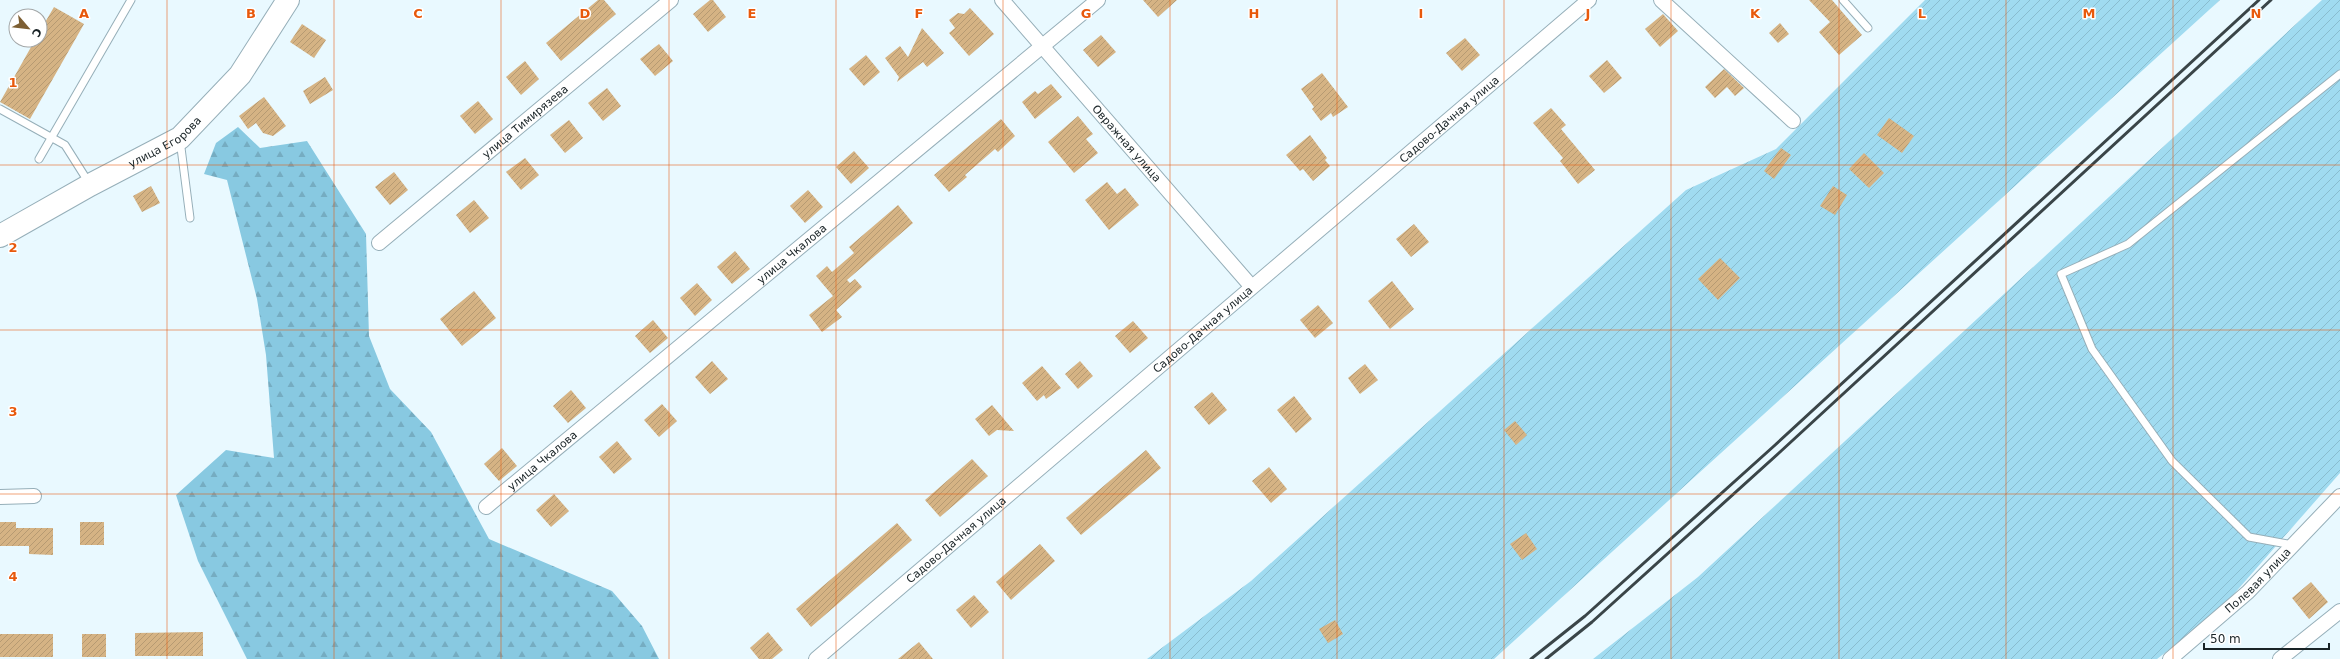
<svg xmlns="http://www.w3.org/2000/svg" width="2340" height="659" font-family="'DejaVu Sans',sans-serif">
<defs>
<pattern id="forest-firs" width="22" height="20" patternUnits="userSpaceOnUse"><rect width="22" height="20" fill="#88c9e1"/><path d="M5 1l3.5 6h-7zM16 11l3.5 6h-7z" fill="#75acc1"/></pattern>
<pattern id="garden-furrows" width="10" height="10" patternUnits="userSpaceOnUse"><rect width="10" height="10" fill="#a0dbf0"/><path d="M-1 1l2-2M0 10L10 0M9 11l2-2" fill="none" stroke="#89bcce"/></pattern>
<pattern id="building-hatch" width="6" height="6" patternUnits="userSpaceOnUse"><rect width="6" height="6" fill="#d5b384"/><path d="M-1 1l2-2M0 6l6-6M5 7l2-2" fill="none" stroke="#b69a72"/></pattern>
</defs>
<rect width="100%" height="100%" fill="#e9f9ff"/>
<polygon fill="url(#forest-firs)" points="238,127 260,148 307,141 366,234 369,336 390,389 431,432 489,539 612,591 642,626 659,659 247,659 198,561 176,495 226,450 274,458 266,355 257,299 227,180 204,174 216,143"/>
<g fill="url(#garden-furrows)">
<polygon points="1925,0 2220,0 1494,659 1147,659 1251,581 1686,190 1776,149"/>
<polygon points="2322,0 2340,0 2340,473 2219,611 2157,659 1593,659 1698,577"/>
</g>
<g fill="url(#building-hatch)">
<polygon points="598,0 604,0 616,14 561,61 546,43"/>
<polygon points="710,0 713,0 726,17 708,32 693,14"/>
<polygon points="1143,0 1177,0 1158,17"/>
<polygon points="1809,0 1832,0 1862,35 1839,55 1819,32 1830,22"/>
<polygon points="54,7 84,24 30,119 0,102 35,40 40,40 40,31"/>
<polygon points="970,8 994,34 969,56 949,33 955,28 949,20 958,13 964,14"/>
<polygon points="1663,14 1678,31 1660,47 1645,29"/>
<polygon points="1780,23 1789,34 1778,43 1769,33"/>
<polygon points="302,24 326,40 314,58 290,42"/>
<polygon points="922,28 944,53 927,67 923,62 897,82 899,77 885,58 900,46 908,57"/>
<polygon points="1101,35 1116,52 1098,67 1083,50"/>
<polygon points="1465,38 1480,55 1462,71 1446,53"/>
<polygon points="659,44 673,61 655,76 640,59"/>
<polygon points="866,55 880,72 864,86 849,69"/>
<polygon points="1607,60 1622,78 1604,93 1589,76"/>
<polygon points="525,61 539,79 521,95 506,77"/>
<polygon points="1724,69 1744,88 1735,96 1727,87 1715,98 1705,87"/>
<polygon points="1322,73 1348,107 1333,117 1331,113 1321,121 1312,109 1314,107 1301,89"/>
<polygon points="325,77 333,90 310,104 303,91"/>
<polygon points="1051,84 1062,97 1035,119 1022,102 1035,91 1038,94"/>
<polygon points="607,88 621,106 603,121 588,103"/>
<polygon points="264,97 286,126 273,136 263,133 256,123 248,129 239,116"/>
<polygon points="478,101 493,119 475,134 460,116"/>
<polygon points="1551,108 1566,125 1561,129 1595,170 1578,184 1560,161 1563,158 1533,123"/>
<polygon points="1078,116 1093,134 1086,139 1098,153 1074,173 1048,142"/>
<polygon points="1889,118 1914,136 1902,153 1877,135"/>
<polygon points="1001,119 1015,136 998,152 995,149 965,175 967,177 949,192 934,175"/>
<polygon points="569,120 583,138 565,153 550,135"/>
<polygon points="1310,135 1327,158 1325,160 1330,166 1313,181 1303,169 1300,171 1286,155"/>
<polygon points="1781,148 1791,155 1774,179 1764,171"/>
<polygon points="854,151 869,168 851,184 836,167"/>
<polygon points="1864,153 1884,173 1869,188 1849,169"/>
<polygon points="525,158 539,175 521,190 506,172"/>
<polygon points="394,172 408,190 390,205 375,187"/>
<polygon points="1107,182 1117,194 1125,188 1139,205 1109,230 1085,200"/>
<polygon points="151,186 160,203 142,212 133,196"/>
<polygon points="1833,186 1847,195 1835,215 1820,206"/>
<polygon points="808,190 823,207 805,223 790,206"/>
<polygon points="474,200 489,218 470,233 456,215"/>
<polygon points="898,205 913,223 847,280 850,283 855,279 862,287 836,310 842,317 822,332 809,315 833,296 816,276 827,266 832,272 854,253 849,247"/>
<polygon points="1414,224 1429,242 1411,257 1396,239"/>
<polygon points="735,251 750,269 732,284 717,267"/>
<polygon points="1720,258 1740,278 1718,300 1698,279"/>
<polygon points="1392,281 1414,309 1390,329 1368,301"/>
<polygon points="697,283 712,300 695,316 680,298"/>
<polygon points="474,291 496,318 462,346 440,319"/>
<polygon points="1318,305 1333,323 1315,338 1300,320"/>
<polygon points="653,320 668,338 650,353 635,336"/>
<polygon points="1133,321 1148,338 1130,353 1115,336"/>
<polygon points="712,361 728,379 710,394 695,377"/>
<polygon points="1080,361 1093,376 1078,389 1065,374"/>
<polygon points="1365,364 1378,380 1360,394 1348,378"/>
<polygon points="1042,366 1061,388 1046,399 1044,395 1037,401 1022,383"/>
<polygon points="571,390 586,408 568,423 553,406"/>
<polygon points="1212,392 1227,410 1209,425 1194,407"/>
<polygon points="1294,396 1312,419 1296,433 1277,410"/>
<polygon points="662,404 677,421 659,437 644,420"/>
<polygon points="992,405 1014,431 997,430 989,436 975,419"/>
<polygon points="1515,421 1527,435 1516,445 1504,430"/>
<polygon points="617,441 632,459 614,474 599,457"/>
<polygon points="502,448 517,466 499,481 484,464"/>
<polygon points="1146,450 1161,468 1081,535 1066,518"/>
<polygon points="972,459 988,476 940,517 925,500"/>
<polygon points="1269,467 1287,489 1271,503 1252,481"/>
<polygon points="554,494 569,511 551,527 536,510"/>
<polygon points="0,522 16,522 16,528 53,528 53,555 29,554 29,546 0,546"/>
<rect x="80" y="522" width="24" height="23"/>
<polygon points="897,523 912,540 811,627 796,609"/>
<polygon points="1526,533 1537,549 1522,560 1510,544"/>
<polygon points="1040,544 1055,561 1011,600 996,582"/>
<polygon points="2311,582 2328,602 2309,619 2292,598"/>
<polygon points="974,595 989,612 971,628 956,610"/>
<polygon points="1335,620 1343,634 1328,643 1319,629"/>
<polygon points="203,632 203,656 135,656 135,633"/>
<polygon points="768,632 783,650 772,659 759,659 750,648"/>
<rect x="0" y="634" width="53" height="23"/>
<rect x="82" y="634" width="24" height="23"/>
<polygon points="919,642 933,659 898,659"/>
</g>
<g fill="none" stroke-linecap="round" stroke-linejoin="round">
<defs>
<g id="service">
<polyline points="1843,0 1868,28"/>
<polyline points="0,109 65,145 89,183"/>
<polyline points="180,140 190,218"/>
<polyline points="39,159 131,0"/>
<polyline points="2293,545 2249,537 2172,461 2092,349 2061,274 2128,244 2340,74"/>
</g>
<g id="minor">
<path id="s1" d="M1002,0l249,286"/>
<polyline points="1661,0 1793,121"/>
<path id="s2" d="M379,243l292,-243"/>
<polyline points="0,497 34,496"/>
<path id="s3" d="M486,507l612,-507"/>
<path id="s4" d="M816,659l773,-659"/>
<path id="s5" d="M2170,659l78,-67 92,-96"/>
<polyline points="2280,659 2340,611"/>
</g>
<g id="primary">
<path id="s6" d="M0,236l90,-51 90,-47 60,-63 48,-75"/>
</g>
</defs>
<use href="#service" stroke="#96afb9" stroke-width="9"/>
<use href="#minor" stroke="#96afb9" stroke-width="16"/>
<use href="#primary" stroke="#96afb9" stroke-width="24"/>
<use href="#service" stroke="#fff" stroke-width="7"/>
<use href="#minor" stroke="#fff" stroke-width="14"/>
<use href="#primary" stroke="#fff" stroke-width="22"/>
<g stroke="#3a4548" stroke-width="3">
<polyline points="1531,659 1585,616 1774,446 2259,0"/>
<polyline points="1546,659 1592,622 1780,452 2271,0"/>
</g>
</g>
<path fill="none" stroke="#e8590c" stroke-width="1" stroke-opacity="0.55" d="M167,0v659M334,0v659M501,0v659M669,0v659M836,0v659M1003,0v659M1170,0v659M1337,0v659M1504,0v659M1671,0v659M1839,0v659M2006,0v659M2173,0v659M0,165h2340M0,330h2340M0,494h2340"/>
<g text-anchor="middle" dominant-baseline="central" stroke-width="3" stroke-linejoin="round" paint-order="stroke">
<g font-size="11" fill="#192326" stroke="#fff">
<text stroke="none"><textPath href="#s4" startOffset="832">Садово-Дачная улица</textPath></text>
<text stroke="none"><textPath href="#s2" startOffset="190">улица Тимирязева</textPath></text>
<text stroke="none"><textPath href="#s6" startOffset="190">улица Егорова</textPath></text>
<text stroke="none"><textPath href="#s1" startOffset="190">Овражная улица</textPath></text>
<text stroke="none"><textPath href="#s3" startOffset="397">улица Чкалова</textPath></text>
<text stroke="none"><textPath href="#s4" startOffset="508">Садово-Дачная улица</textPath></text>
<text stroke="none"><textPath href="#s3" startOffset="73">улица Чкалова</textPath></text>
<text stroke="none"><textPath href="#s4" startOffset="184">Садово-Дачная улица</textPath></text>
<text stroke="none"><textPath href="#s5" startOffset="118">Полевая улица</textPath></text>
</g>
</g>
<g font-size="13" text-anchor="middle" font-weight="bold" fill="#e8590c" stroke="#fff" stroke-width="3" stroke-linejoin="round" paint-order="stroke">
<text x="84" y="18">A</text>
<text x="251" y="18">B</text>
<text x="418" y="18">C</text>
<text x="585" y="18">D</text>
<text x="752" y="18">E</text>
<text x="919" y="18">F</text>
<text x="1086" y="18">G</text>
<text x="1254" y="18">H</text>
<text x="1421" y="18">I</text>
<text x="1588" y="18">J</text>
<text x="1755" y="18">K</text>
<text x="1922" y="18">L</text>
<text x="2089" y="18">M</text>
<text x="2256" y="18">N</text>
<text x="13" y="87">1</text>
<text x="13" y="252">2</text>
<text x="13" y="416">3</text>
<text x="13" y="581">4</text>
</g>
<g transform="translate(28 28) rotate(118)"><circle r="19" fill="#ffffff" stroke="#a3a7a8"/>
<path d="M0-3L7 15L0 10L-7 15Z" fill="#7d5f33"/>
<text y="-6" font-size="11" font-weight="bold" text-anchor="middle" fill="#192326">С</text>
</g>
<path d="M2204 643v6h125v-6" fill="none" stroke="#192326" stroke-width="2"/>
<text x="2210" y="643" font-size="12" fill="#192326" stroke="#ffffff" stroke-width="3" paint-order="stroke">50 m</text>
</svg>
